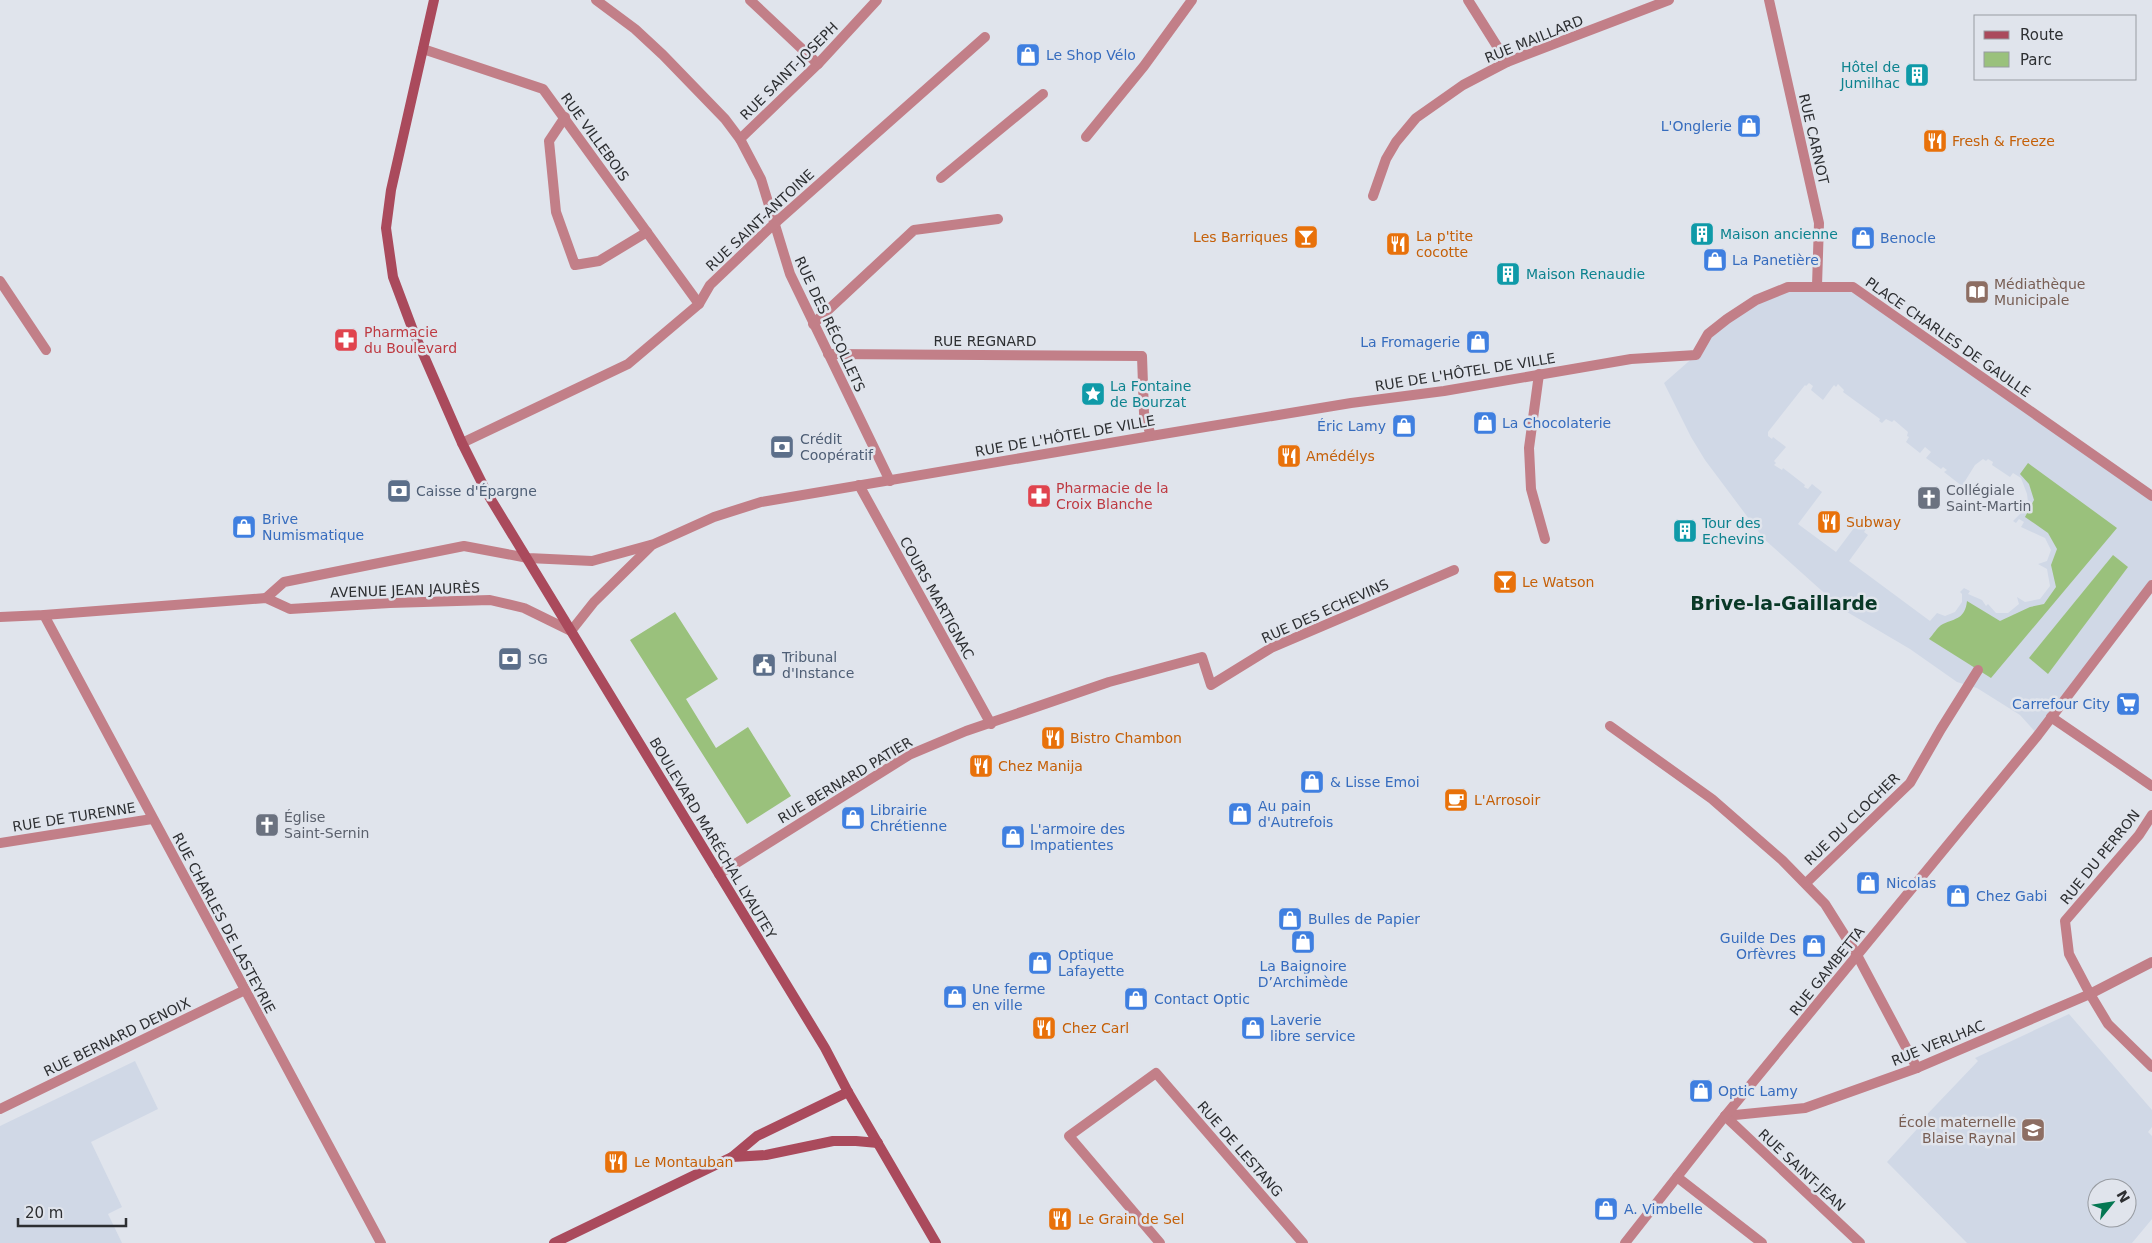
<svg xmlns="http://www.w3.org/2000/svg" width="2152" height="1243" font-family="'DejaVu Sans',sans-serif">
<rect width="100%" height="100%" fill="#e0e4ec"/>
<g fill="#d0d8e6" fill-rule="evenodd">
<path d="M1788,287h65l299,209v89l-114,150 -18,-20 -43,-27 -20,-6 -47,-33 -68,-40 -10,-9 -68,-61 -59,-79 -14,-23 -27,-54 32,-28 12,-21zM1809,383l4,3 -2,4 12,10 11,-15 2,2 2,-3 6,6 -1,2 37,27 -1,2 3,2 4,-4 6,3 2,-2 14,12 -1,4 2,1 -3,5 14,11 5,-6 6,5 -5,6 15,11 2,-2 4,3 -3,2 18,14 13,-21 8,-6 3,2 2,-2 5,3 -1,3 18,12 3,-4 8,5 6,16 1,8 -3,7 -12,12 3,2 3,-4 5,3 -3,5 24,11 6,12 -4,11 -9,3 9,5 3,17 -10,13 -15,3 -8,-5 2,7 -11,9h-12l-8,-9 -2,2 -4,-6 -14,-6 2,-3 -6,-3 -4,4 2,2v8l-7,10 -10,4 -8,-3 -7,8 -81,-60 19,-26 -4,-3 4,-6 -8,-6 -24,32 -38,-28 24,-32 -10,-8 -4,5 -4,-2 1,-2 -22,-17 -1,2 -8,-5 2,-2 -2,-2 12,-14 -13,-10 -1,2 -4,-3v-4l37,-47 1,1z"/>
<path d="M2069,1014l83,96v17l-4,5 4,4v83l-20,24h-165l-80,-81 31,-34 -2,-2 62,-65 -3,-3zM2097,1188h30v30h-30z"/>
<polygon points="135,1061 158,1109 91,1142 122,1207 108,1214 122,1243 0,1243 0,1126"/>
</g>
<g fill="#9ac17c">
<path d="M2028,463l89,65 -126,150 -62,-39c4,-4 8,-12 14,-15 13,-6 22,-5 24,-23l33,20 30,-14 14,-3 12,-17 -5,-22 6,-16 -9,-16 -23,-16 9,-17 -5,-16 -9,-10z"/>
<polygon points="2113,555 2128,567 2048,674 2029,658"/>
<polygon points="675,612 718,679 686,699 716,748 748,727 791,796 747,824 630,640"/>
</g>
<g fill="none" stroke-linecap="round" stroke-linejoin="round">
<g stroke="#c27f88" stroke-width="10">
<polyline points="596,0 635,29 663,55 725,119 740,139 761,179 790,274 890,481"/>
<polyline points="750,0 818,64"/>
<polyline points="1468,0 1507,62"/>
<polyline points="1769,0 1819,223 1817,286"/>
<polyline points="423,49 543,89 699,304"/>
<polyline points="565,117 549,141 556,212 575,265 599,261 647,232"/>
<polyline points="1086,137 1144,66 1192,0"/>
<polyline points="740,139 818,64 877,0"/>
<polyline points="941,178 1043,94"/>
<polyline points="1373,196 1386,159 1396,142 1416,118 1463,85 1507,62 1669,0"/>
<polyline points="0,281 46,350"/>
<polyline points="813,324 914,230 998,219"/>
<polyline points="828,354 1142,356 1144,413 1151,436"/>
<polyline points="1539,374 1529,448 1531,489 1545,539"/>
<polyline points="462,443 628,364 699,304 710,285 774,224 985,37"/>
<polyline points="859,485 991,724"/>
<polyline points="266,598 284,582 464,546 528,558 592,561 654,544 714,517 761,502 1151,436 1351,403 1444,391 1631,359 1696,355 1708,334 1727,319 1756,300 1788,287 1853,287 2152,496"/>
<polyline points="44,615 381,1243"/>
<polyline points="0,617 44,615 266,598 290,609 390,603 490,600 524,608 571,631 594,602 652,545"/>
<polyline points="2051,717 2152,786"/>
<polyline points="1610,726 1712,799 1782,860 1825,904 1857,955 1917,1068"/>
<polyline points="2152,815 2139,835 2065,921 2069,954 2090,994 2108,1024 2152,1067"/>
<polyline points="0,843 152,819"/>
<polyline points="719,874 909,755 966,731 1109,682 1202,657 1211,685 1271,648 1454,570"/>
<polyline points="1806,883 1910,783 1941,729 1978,670"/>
<polyline points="0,1109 245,990"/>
<polyline points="1725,1116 1805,1108 1917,1068 2090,994 2152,962"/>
<polyline points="1725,1116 1860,1243"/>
<polyline points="1677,1177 1762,1243"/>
<polyline points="1160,1243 1069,1136 1156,1073 1303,1243"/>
<polyline points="1625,1243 1725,1116 2038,735 2152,585"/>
</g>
<g stroke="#aa4a5c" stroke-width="10">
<polyline points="434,0 391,190 386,228 393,277 414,333 462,443 487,493 825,1048 848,1092 936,1243"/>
<polyline points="732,1157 766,1155 833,1141 856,1141 878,1143"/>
<polyline points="554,1243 732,1157 757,1136 848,1092"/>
</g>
</g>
<defs>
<symbol id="shop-square" viewBox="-11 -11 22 22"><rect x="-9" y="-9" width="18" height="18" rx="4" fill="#3f7fe0" stroke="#e0e4ec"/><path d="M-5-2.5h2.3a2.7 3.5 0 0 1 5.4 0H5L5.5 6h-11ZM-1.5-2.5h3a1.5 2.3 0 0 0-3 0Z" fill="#fff"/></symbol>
<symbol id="building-square" viewBox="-11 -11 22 22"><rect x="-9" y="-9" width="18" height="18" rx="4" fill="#0f9aa8" stroke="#e0e4ec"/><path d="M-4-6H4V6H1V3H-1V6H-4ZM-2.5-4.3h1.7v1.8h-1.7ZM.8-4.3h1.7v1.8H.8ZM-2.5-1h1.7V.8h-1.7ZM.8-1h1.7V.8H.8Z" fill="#fff"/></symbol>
<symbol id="restaurant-square" viewBox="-11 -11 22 22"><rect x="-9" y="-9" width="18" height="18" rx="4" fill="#e8710a" stroke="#e0e4ec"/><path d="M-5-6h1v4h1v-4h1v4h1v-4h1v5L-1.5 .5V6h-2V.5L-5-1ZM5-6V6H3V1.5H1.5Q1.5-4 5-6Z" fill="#fff"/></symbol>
<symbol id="bar-square" viewBox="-11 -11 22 22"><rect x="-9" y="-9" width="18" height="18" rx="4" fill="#e8710a" stroke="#e0e4ec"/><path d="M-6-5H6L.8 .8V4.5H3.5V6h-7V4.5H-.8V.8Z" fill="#fff"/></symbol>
<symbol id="library-square" viewBox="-11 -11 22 22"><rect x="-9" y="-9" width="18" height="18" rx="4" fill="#8d6e63" stroke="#e0e4ec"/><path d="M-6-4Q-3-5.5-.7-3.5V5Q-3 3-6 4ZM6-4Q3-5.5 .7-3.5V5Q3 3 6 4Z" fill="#fff"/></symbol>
<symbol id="pharmacy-square" viewBox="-11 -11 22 22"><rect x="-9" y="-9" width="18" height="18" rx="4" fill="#e0444e" stroke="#e0e4ec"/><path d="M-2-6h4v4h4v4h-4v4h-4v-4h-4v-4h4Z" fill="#fff"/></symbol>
<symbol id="sight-square" viewBox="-11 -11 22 22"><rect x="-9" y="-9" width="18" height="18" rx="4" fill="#0f9aa8" stroke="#e0e4ec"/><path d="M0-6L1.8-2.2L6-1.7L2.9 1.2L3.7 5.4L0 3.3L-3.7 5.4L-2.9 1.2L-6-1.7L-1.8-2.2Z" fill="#fff"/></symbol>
<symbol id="bank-square" viewBox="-11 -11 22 22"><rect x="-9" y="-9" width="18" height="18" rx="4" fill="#5c6f8a" stroke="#e0e4ec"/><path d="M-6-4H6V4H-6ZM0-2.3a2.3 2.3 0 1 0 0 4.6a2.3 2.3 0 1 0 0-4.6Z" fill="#fff"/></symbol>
<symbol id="church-square" viewBox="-11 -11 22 22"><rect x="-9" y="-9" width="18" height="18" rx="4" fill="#6b7280" stroke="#e0e4ec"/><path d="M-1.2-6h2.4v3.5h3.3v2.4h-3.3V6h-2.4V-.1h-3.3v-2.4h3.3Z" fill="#fff"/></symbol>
<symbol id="civic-square" viewBox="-11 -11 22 22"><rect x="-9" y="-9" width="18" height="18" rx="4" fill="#5c6f8a" stroke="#e0e4ec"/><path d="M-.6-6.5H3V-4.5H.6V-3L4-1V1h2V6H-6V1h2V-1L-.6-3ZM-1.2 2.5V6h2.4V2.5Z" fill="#fff"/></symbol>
<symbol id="supermarket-square" viewBox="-11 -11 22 22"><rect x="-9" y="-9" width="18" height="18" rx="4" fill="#3f7fe0" stroke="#e0e4ec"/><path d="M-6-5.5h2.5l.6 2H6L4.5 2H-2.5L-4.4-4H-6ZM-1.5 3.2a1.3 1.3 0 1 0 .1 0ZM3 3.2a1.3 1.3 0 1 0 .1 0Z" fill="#fff"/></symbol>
<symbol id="cafe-square" viewBox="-11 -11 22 22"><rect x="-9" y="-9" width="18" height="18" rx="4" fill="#e8710a" stroke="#e0e4ec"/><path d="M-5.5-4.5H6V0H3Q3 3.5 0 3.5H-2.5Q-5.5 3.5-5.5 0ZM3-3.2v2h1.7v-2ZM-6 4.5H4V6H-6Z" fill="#fff"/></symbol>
<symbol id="school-square" viewBox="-11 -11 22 22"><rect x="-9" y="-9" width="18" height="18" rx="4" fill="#8d6e63" stroke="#e0e4ec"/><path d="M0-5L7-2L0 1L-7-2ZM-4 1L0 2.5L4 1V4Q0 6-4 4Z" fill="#fff"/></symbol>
</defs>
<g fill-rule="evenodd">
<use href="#shop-square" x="1014" y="41" width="28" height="28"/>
<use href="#building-square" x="1903" y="61" width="28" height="28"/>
<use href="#shop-square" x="1735" y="112" width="28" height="28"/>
<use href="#restaurant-square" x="1921" y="127" width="28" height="28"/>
<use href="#building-square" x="1688" y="220" width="28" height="28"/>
<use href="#bar-square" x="1292" y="223" width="28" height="28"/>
<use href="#shop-square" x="1849" y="224" width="28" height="28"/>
<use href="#restaurant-square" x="1384" y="230" width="28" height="28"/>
<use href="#shop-square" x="1701" y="246" width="28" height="28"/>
<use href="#building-square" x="1494" y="260" width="28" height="28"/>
<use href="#library-square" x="1963" y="278" width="28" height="28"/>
<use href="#pharmacy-square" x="332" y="326" width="28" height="28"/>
<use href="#shop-square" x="1464" y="328" width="28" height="28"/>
<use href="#sight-square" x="1079" y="380" width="28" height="28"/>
<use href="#shop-square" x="1471" y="409" width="28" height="28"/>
<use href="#shop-square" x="1390" y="412" width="28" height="28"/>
<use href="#bank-square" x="768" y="433" width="28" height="28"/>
<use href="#restaurant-square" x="1275" y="442" width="28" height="28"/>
<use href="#bank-square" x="385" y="477" width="28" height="28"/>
<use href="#pharmacy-square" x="1025" y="482" width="28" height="28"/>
<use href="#church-square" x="1915" y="484" width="28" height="28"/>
<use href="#restaurant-square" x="1815" y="508" width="28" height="28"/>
<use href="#shop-square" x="230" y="513" width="28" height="28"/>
<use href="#building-square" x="1671" y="517" width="28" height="28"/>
<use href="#bar-square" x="1491" y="568" width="28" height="28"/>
<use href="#bank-square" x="496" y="645" width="28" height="28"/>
<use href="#civic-square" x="750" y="651" width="28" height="28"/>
<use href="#supermarket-square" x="2114" y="690" width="28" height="28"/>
<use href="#restaurant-square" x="1039" y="724" width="28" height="28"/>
<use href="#restaurant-square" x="967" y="752" width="28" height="28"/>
<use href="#shop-square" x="1298" y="768" width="28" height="28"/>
<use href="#cafe-square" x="1442" y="786" width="28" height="28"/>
<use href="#shop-square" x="1226" y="800" width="28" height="28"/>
<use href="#shop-square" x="839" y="804" width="28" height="28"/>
<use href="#church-square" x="253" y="811" width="28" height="28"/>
<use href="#shop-square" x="999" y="823" width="28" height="28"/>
<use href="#shop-square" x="1854" y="869" width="28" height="28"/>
<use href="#shop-square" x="1944" y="882" width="28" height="28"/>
<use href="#shop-square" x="1276" y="905" width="28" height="28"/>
<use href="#shop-square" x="1289" y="928" width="28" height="28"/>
<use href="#shop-square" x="1800" y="932" width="28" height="28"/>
<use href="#shop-square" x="1026" y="949" width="28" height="28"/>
<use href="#shop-square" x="941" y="983" width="28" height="28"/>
<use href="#shop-square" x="1122" y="985" width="28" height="28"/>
<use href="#restaurant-square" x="1030" y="1014" width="28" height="28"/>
<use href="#shop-square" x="1239" y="1014" width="28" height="28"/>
<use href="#shop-square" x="1687" y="1077" width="28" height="28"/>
<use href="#school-square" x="2019" y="1116" width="28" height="28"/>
<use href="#restaurant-square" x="602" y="1148" width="28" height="28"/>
<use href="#shop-square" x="1592" y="1195" width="28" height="28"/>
<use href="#restaurant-square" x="1046" y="1205" width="28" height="28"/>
</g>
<g text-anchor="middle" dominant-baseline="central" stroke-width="5" stroke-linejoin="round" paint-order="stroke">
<g font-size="14" fill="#2d2f32" stroke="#e0e4ec">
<text transform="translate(1534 39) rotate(-22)">RUE MAILLARD</text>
<text transform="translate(789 71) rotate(-45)">RUE SAINT-JOSEPH</text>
<text transform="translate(595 137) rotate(54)">RUE VILLEBOIS</text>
<text transform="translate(1814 139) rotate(77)">RUE CARNOT</text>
<text transform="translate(760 220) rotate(-43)">RUE SAINT-ANTOINE</text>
<text transform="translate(830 324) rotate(65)">RUE DES RÉCOLLETS</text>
<text transform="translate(1948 337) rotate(35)">PLACE CHARLES DE GAULLE</text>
<text x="985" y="341">RUE REGNARD</text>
<text transform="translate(1465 372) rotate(-9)">RUE DE L'HÔTEL DE VILLE</text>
<text transform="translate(1065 436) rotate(-10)">RUE DE L'HÔTEL DE VILLE</text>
<text transform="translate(405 590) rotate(-2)">AVENUE JEAN JAURÈS</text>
<text transform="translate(937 598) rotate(61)">COURS MARTIGNAC</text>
<text transform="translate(1325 611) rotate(-24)">RUE DES ECHEVINS</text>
<text transform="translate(845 780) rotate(-31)">RUE BERNARD PATIER</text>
<text transform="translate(74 817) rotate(-9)">RUE DE TURENNE</text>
<text transform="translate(1852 819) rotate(-44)">RUE DU CLOCHER</text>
<text transform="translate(713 838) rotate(59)">BOULEVARD MARÉCHAL LYAUTEY</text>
<text transform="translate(2100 857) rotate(-51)">RUE DU PERRON</text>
<text transform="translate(224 923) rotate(62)">RUE CHARLES DE LASTEYRIE</text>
<text transform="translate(1827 971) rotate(-51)">RUE GAMBETTA</text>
<text transform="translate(117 1037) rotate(-26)">RUE BERNARD DENOIX</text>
<text transform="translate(1938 1043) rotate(-22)">RUE VERLHAC</text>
<text transform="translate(1240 1149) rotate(49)">RUE DE LESTANG</text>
<text transform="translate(1802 1170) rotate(43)">RUE SAINT-JEAN</text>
</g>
<g font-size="14" fill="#366cbe" stroke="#e0e4ec" text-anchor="start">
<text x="1046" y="55">Le Shop Vélo</text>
<text x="1732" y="126" text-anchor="end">L'Onglerie</text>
<text x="1880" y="238">Benocle</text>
<text x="1732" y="260">La Panetière</text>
<text x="1460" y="342" text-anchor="end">La Fromagerie</text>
<text x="1502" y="423">La Chocolaterie</text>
<text x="1386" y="426" text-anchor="end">Éric Lamy</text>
<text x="262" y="519">Brive<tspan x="262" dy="16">Numismatique</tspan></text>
<text x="2110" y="704" text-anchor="end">Carrefour City</text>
<text x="1330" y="782">&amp; Lisse Emoi</text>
<text x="1258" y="806">Au pain<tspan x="1258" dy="16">d'Autrefois</tspan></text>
<text x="870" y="810">Librairie<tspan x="870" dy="16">Chrétienne</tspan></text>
<text x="1030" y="829">L'armoire des<tspan x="1030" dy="16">Impatientes</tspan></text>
<text x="1886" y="883">Nicolas</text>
<text x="1976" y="896">Chez Gabi</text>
<text x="1308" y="919">Bulles de Papier</text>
<text x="1796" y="938" text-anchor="end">Guilde Des<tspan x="1796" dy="16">Orfèvres</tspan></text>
<text x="1058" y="955">Optique<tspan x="1058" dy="16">Lafayette</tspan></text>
<text x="1303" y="966" text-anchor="middle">La Baignoire<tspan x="1303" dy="16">D’Archimède</tspan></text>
<text x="972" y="989">Une ferme<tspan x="972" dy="16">en ville</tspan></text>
<text x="1154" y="999">Contact Optic</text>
<text x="1270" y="1020">Laverie<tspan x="1270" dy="16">libre service</tspan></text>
<text x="1718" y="1091">Optic Lamy</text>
<text x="1624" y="1209">A. Vimbelle</text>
</g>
<g font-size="14" fill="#0d838f" stroke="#e0e4ec" text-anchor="start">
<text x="1900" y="67" text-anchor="end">Hôtel de<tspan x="1900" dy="16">Jumilhac</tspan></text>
<text x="1720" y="234">Maison ancienne</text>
<text x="1526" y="274">Maison Renaudie</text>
<text x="1110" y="386">La Fontaine<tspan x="1110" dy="16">de Bourzat</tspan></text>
<text x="1702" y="523">Tour des<tspan x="1702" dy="16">Echevins</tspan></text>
</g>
<g font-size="14" fill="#c56008" stroke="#e0e4ec" text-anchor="start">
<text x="1952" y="141">Fresh &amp; Freeze</text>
<text x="1416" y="236">La p'tite<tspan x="1416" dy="16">cocotte</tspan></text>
<text x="1288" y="237" text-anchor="end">Les Barriques</text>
<text x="1306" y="456">Amédélys</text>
<text x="1846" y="522">Subway</text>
<text x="1522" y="582">Le Watson</text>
<text x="1070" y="738">Bistro Chambon</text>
<text x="998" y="766">Chez Manija</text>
<text x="1474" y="800">L'Arrosoir</text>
<text x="1062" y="1028">Chez Carl</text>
<text x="634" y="1162">Le Montauban</text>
<text x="1078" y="1219">Le Grain de Sel</text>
</g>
<g font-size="14" fill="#785e54" stroke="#e0e4ec" text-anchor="start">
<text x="1994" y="284">Médiathèque<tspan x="1994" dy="16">Municipale</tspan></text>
<text x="2016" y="1122" text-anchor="end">École maternelle<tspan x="2016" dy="16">Blaise Raynal</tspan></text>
</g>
<g font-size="14" fill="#be3a42" stroke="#e0e4ec" text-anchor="start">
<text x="364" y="332">Pharmacie<tspan x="364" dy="16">du Boulevard</tspan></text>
<text x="1056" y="488">Pharmacie de la<tspan x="1056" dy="16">Croix Blanche</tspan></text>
</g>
<g font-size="14" fill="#4e5e75" stroke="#e0e4ec" text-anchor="start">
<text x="800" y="439">Crédit<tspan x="800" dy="16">Coopératif</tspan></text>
<text x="416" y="491">Caisse d'Épargne</text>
<text x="782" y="657">Tribunal<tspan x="782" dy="16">d'Instance</tspan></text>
<text x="528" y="659">SG</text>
</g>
<g font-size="14" fill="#5b616d" stroke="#e0e4ec" text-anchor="start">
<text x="1946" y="490">Collégiale<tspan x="1946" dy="16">Saint-Martin</tspan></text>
<text x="284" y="817">Église<tspan x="284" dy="16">Saint-Sernin</tspan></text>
</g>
<g font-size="19" font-weight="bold" fill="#093927" stroke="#e0e4ec">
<text x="1784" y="603">Brive-la-Gaillarde</text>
</g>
</g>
<rect x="1974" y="15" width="162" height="65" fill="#e0e4ec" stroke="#989ca2"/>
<rect x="1984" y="31" width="25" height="8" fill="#aa4a5c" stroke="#989ca2"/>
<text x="2020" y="40" font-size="15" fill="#2d2f32">Route</text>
<rect x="1984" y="52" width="25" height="15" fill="#9ac17c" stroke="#989ca2"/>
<text x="2020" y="65" font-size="15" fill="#2d2f32">Parc</text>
<g transform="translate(2112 1203) rotate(60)"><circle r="24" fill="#e0e4ec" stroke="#989ca2"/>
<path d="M0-4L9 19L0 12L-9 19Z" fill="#047752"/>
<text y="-8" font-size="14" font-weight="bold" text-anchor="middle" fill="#2d2f32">N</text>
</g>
<path d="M18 1218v8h108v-8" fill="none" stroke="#2d2f32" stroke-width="2.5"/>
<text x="25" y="1218" font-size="15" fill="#2d2f32" stroke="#e0e4ec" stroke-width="4" paint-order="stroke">20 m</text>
</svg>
